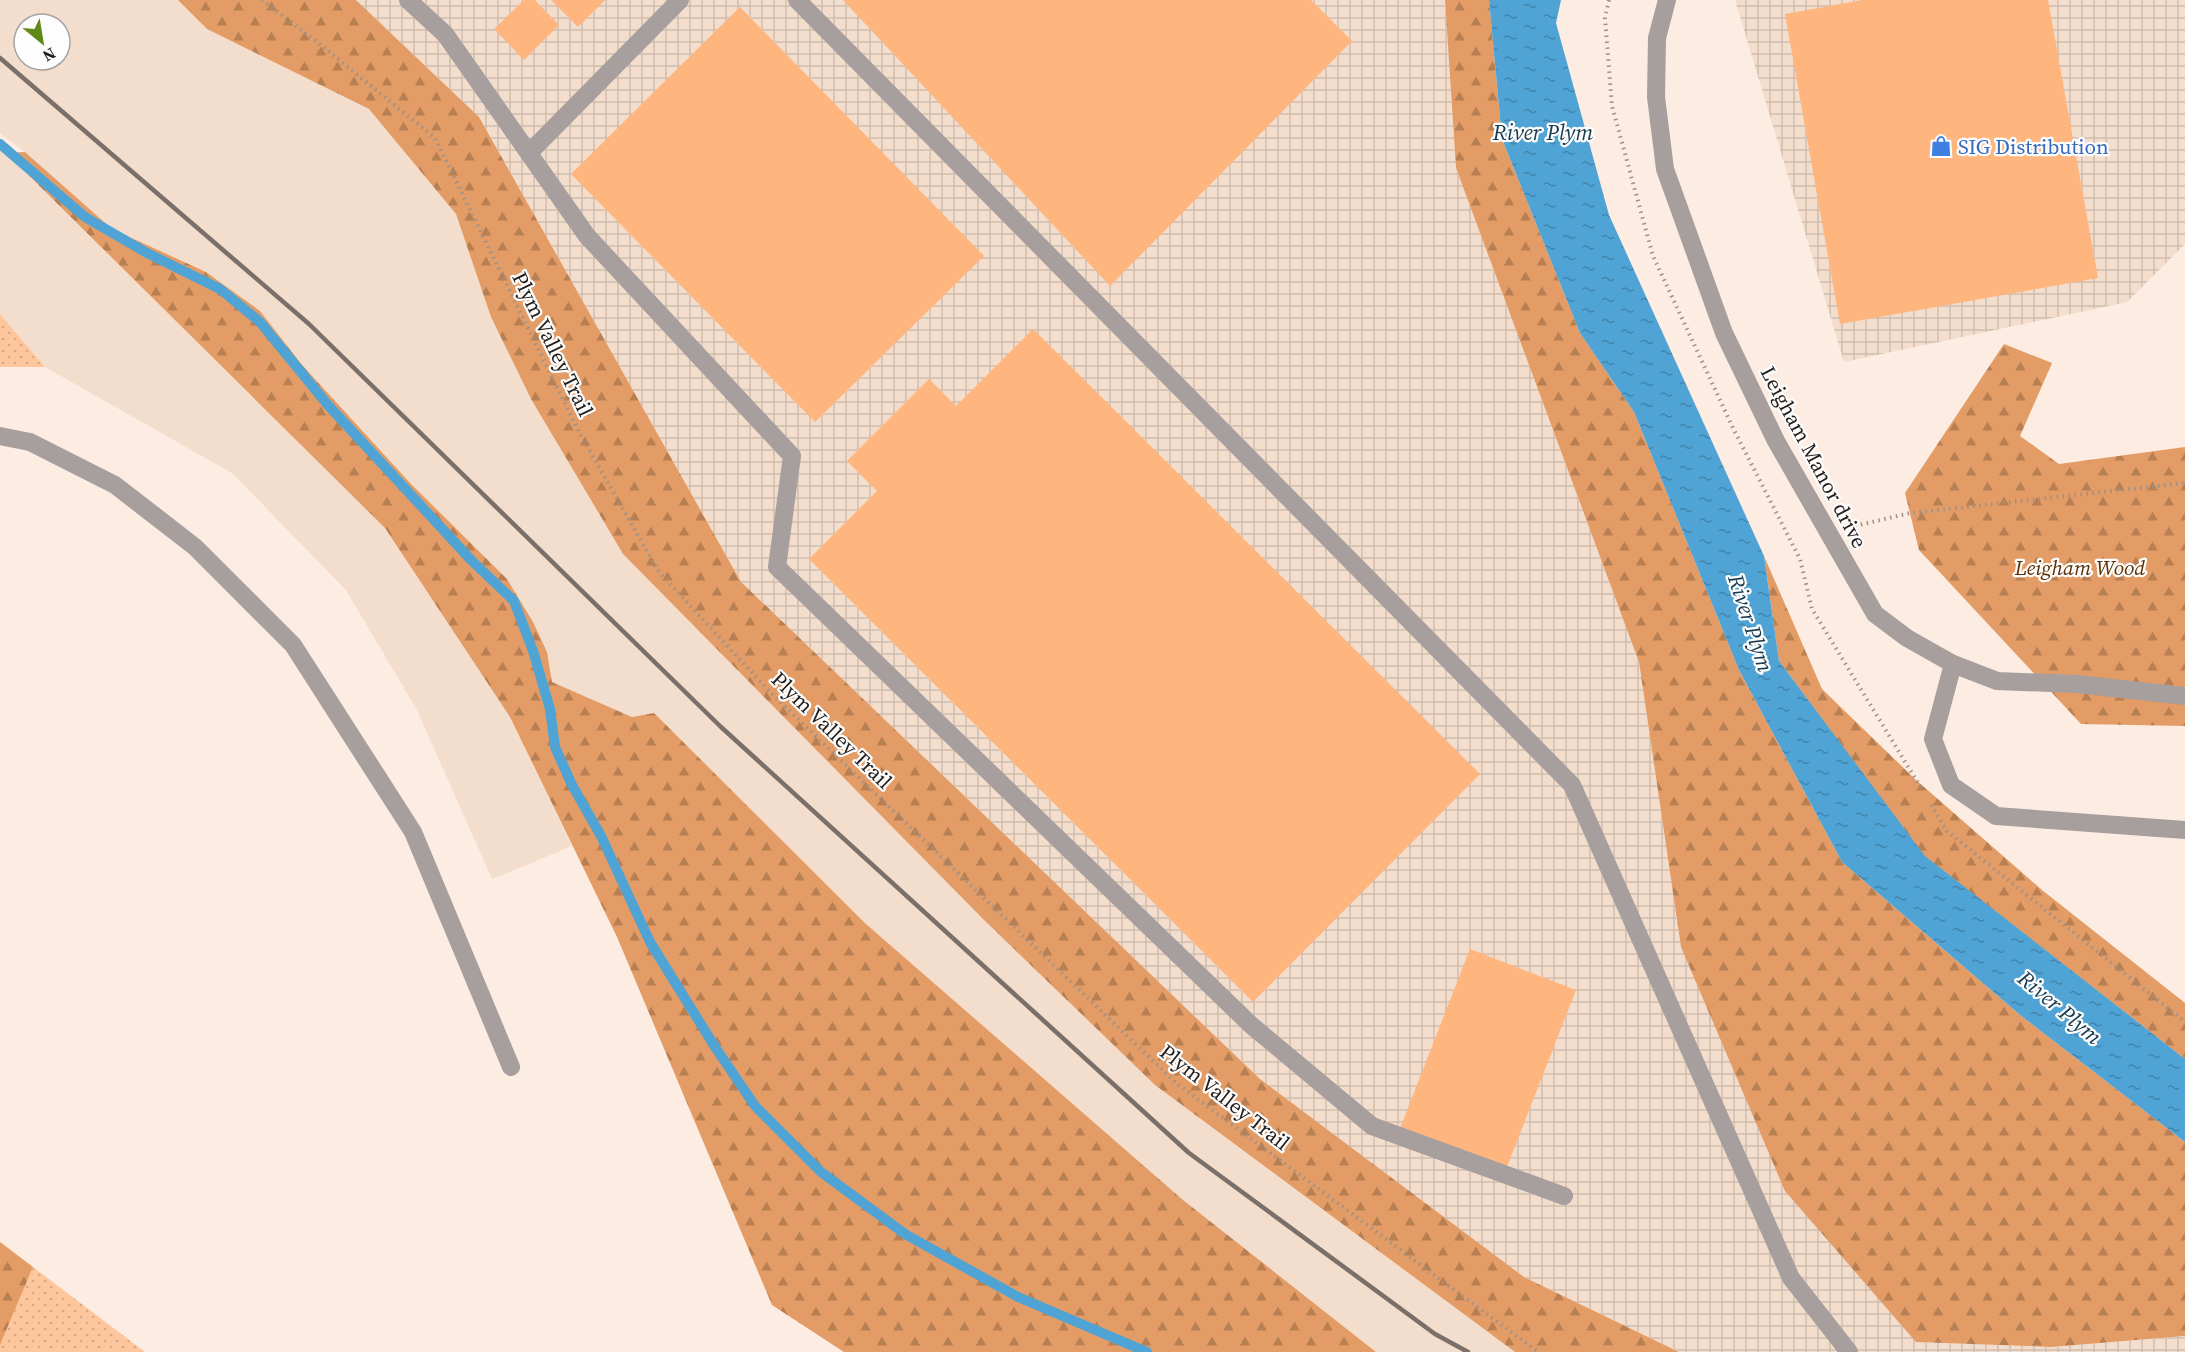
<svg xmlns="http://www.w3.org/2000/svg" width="2185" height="1352" font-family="'Source Serif 4',serif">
<defs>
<pattern id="industrial-grid" width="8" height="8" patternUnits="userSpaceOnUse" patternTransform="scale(1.5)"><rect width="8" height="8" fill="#f3ddcd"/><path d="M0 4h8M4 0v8" fill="none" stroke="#d0bdaf"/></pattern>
<pattern id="grass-dots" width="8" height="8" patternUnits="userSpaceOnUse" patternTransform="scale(1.5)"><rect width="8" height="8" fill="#fec69d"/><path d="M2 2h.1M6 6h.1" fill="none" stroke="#daaa87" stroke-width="1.8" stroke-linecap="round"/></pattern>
<pattern id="forest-firs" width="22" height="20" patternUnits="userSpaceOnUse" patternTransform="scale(1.5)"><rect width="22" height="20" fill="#e39c65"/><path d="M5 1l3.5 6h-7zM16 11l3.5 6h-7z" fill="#b87f52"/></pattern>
<pattern id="water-ripples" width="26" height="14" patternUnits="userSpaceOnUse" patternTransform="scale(1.5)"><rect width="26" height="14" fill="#4fa4d5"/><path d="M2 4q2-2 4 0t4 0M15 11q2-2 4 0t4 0" fill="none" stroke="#4185ac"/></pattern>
</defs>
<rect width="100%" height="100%" fill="#fcece1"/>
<g fill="url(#industrial-grid)">
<polygon points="356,0 1445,0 1456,168 1639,662 1681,947 1916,1342 2051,1347 2185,1336 2185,1352 1679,1352 1524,1277 1260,1079 741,582 479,117"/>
<polygon points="1735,0 2185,0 2185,244 2127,302 1844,362"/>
</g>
<g fill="#f3ddcd" fill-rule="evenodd">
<path d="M0,0h178l29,29 162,80 87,105 35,103 40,82 92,155 361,366 171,165 360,267h-139l-193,-152 -317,-276 -212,-211 -22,4 -80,-35 -5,-30 -40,-73 -96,-95 -108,-118 -43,-55 -54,-39 -94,-43 -87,-77 -25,-19zM24,24h36v36h-36z"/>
<polygon points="0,148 385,528 510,717 572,846 492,879 417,710 346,590 232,473 45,367 0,314"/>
</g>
<g fill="url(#grass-dots)">
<polygon points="0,314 45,367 0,367"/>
<polygon points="33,1267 145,1352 0,1352 0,1345"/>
</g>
<g fill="url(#forest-firs)">
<polygon points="178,0 356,0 479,117 741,582 1260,1079 1524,1277 1679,1352 1515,1352 1155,1085 984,920 623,554 531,399 491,317 456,214 369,109 207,29"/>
<polygon points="1445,0 1489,0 1502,139 1580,333 1634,412 1739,670 1842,862 2020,1015 2185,1142 2185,1336 2051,1347 1916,1342 1785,1191 1681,947 1639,662 1456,168"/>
<polygon points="25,152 112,229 206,272 260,311 303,366 411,484 507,579 533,622 547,652 552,682 632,717 654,713 866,924 1183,1200 1376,1352 844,1352 772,1305 617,937 510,717 385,528 6,153"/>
<polygon points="2004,344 2052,363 2020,436 2059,464 2185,447 2185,726 2081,724 1919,550 1905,493"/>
<polygon points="1764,556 1822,689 1916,780 2042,890 2185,1003 2185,1059 1924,856 1779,661"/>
<polygon points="0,1242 33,1267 0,1345"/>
</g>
<polygon fill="url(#water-ripples)" points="1489,0 1561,0 1556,23 1609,215 1764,556 1779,661 1925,856 2185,1059 2185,1142 2020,1015 1842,862 1739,670 1634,412 1580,333 1502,139"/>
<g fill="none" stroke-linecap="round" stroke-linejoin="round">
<polyline stroke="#4fa4d5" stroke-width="10" points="0,144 85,217 147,253 220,289 260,322 327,404 471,560 514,601 533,651 550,709 555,747 572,785 601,836 650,942 715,1047 755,1106 821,1172 905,1234 1018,1297 1147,1352"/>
</g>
<g fill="#feb57e">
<polygon points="524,0 535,0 559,25 524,60 494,29"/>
<polygon points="551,0 605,0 578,27"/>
<polygon points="843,0 1311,0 1352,41 1110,286"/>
<polygon points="1862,0 2048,0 2098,278 1840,324 1785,14"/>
<polygon points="740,7 984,256 815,422 571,174"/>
<polygon points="1033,329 1480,774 1253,1002 809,559 877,491 847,461 929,379 956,406"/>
<polygon points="1470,949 1576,990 1505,1172 1399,1131"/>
</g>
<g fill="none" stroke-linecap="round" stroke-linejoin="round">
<g stroke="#9c9189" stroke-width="4" stroke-dasharray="1.5 4.5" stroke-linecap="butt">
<polyline points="262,0 317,42 435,138 579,432 659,572 769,691 1176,1083 1538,1352"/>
<polyline points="1609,0 1605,18 1612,106 1653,256 1733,428 1800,559 1812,609 1921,788"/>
<polyline points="1855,526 1910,513 2185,483"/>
<polyline points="1931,805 1947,831 2185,1022"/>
</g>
<g stroke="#a79e9e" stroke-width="18">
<polyline points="408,0 445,34 587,236 792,456 777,567 1251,1025 1372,1126 1564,1196"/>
<polyline points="797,0 1572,785 1791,1278 1849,1352"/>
<polyline points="1667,0 1657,38 1656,97 1665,169 1724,333 1776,441 1875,614 1907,638 1953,664 1997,681 2077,684 2185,696"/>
<polyline points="529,153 680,0"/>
<polyline points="0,436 30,442 115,485 195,547 293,645 413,832 511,1067"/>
<polyline points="1953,664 1933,739 1951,785 1996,816 2185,830"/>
</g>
<polyline stroke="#7a7069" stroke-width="4.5" points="0,58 309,324 721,727 1189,1153 1435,1334 1468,1352"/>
</g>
<defs>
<symbol id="shop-bare" viewBox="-9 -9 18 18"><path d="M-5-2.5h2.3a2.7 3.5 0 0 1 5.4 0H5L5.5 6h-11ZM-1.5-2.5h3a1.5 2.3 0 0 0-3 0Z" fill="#3f7fe0" stroke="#fdfdfd" stroke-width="2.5" paint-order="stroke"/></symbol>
</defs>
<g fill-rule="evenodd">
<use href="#shop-bare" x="1926" y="131" width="30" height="30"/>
</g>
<g text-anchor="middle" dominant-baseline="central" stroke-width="4.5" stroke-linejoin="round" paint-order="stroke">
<g font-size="21" fill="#366cbe" stroke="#fdfdfd" text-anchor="start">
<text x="1958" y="146">SIG Distribution</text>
</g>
<g font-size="21" fill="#241e1a" stroke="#fdfdfd">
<text transform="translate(553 344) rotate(64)">Plym Valley Trail</text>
<text transform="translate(1814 457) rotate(62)">Leigham Manor drive</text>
<text transform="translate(832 730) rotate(44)">Plym Valley Trail</text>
<text transform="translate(1225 1097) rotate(38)">Plym Valley Trail</text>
</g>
<g font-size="21" font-style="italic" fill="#5d3003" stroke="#fdfdfd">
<text x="2080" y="567">Leigham Wood</text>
</g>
<g font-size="22" font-style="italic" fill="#173b51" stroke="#fdfdfd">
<text x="1543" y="132">River Plym</text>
<text transform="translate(1751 623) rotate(72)">River Plym</text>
<text transform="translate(2060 1007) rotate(40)">River Plym</text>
</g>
</g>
<g transform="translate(42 42) rotate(150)"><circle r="28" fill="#fdfdfd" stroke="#a6a4a2" stroke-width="1.5"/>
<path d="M0-4.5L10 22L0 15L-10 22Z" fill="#608917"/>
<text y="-9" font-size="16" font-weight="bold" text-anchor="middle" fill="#241e1a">N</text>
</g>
</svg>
